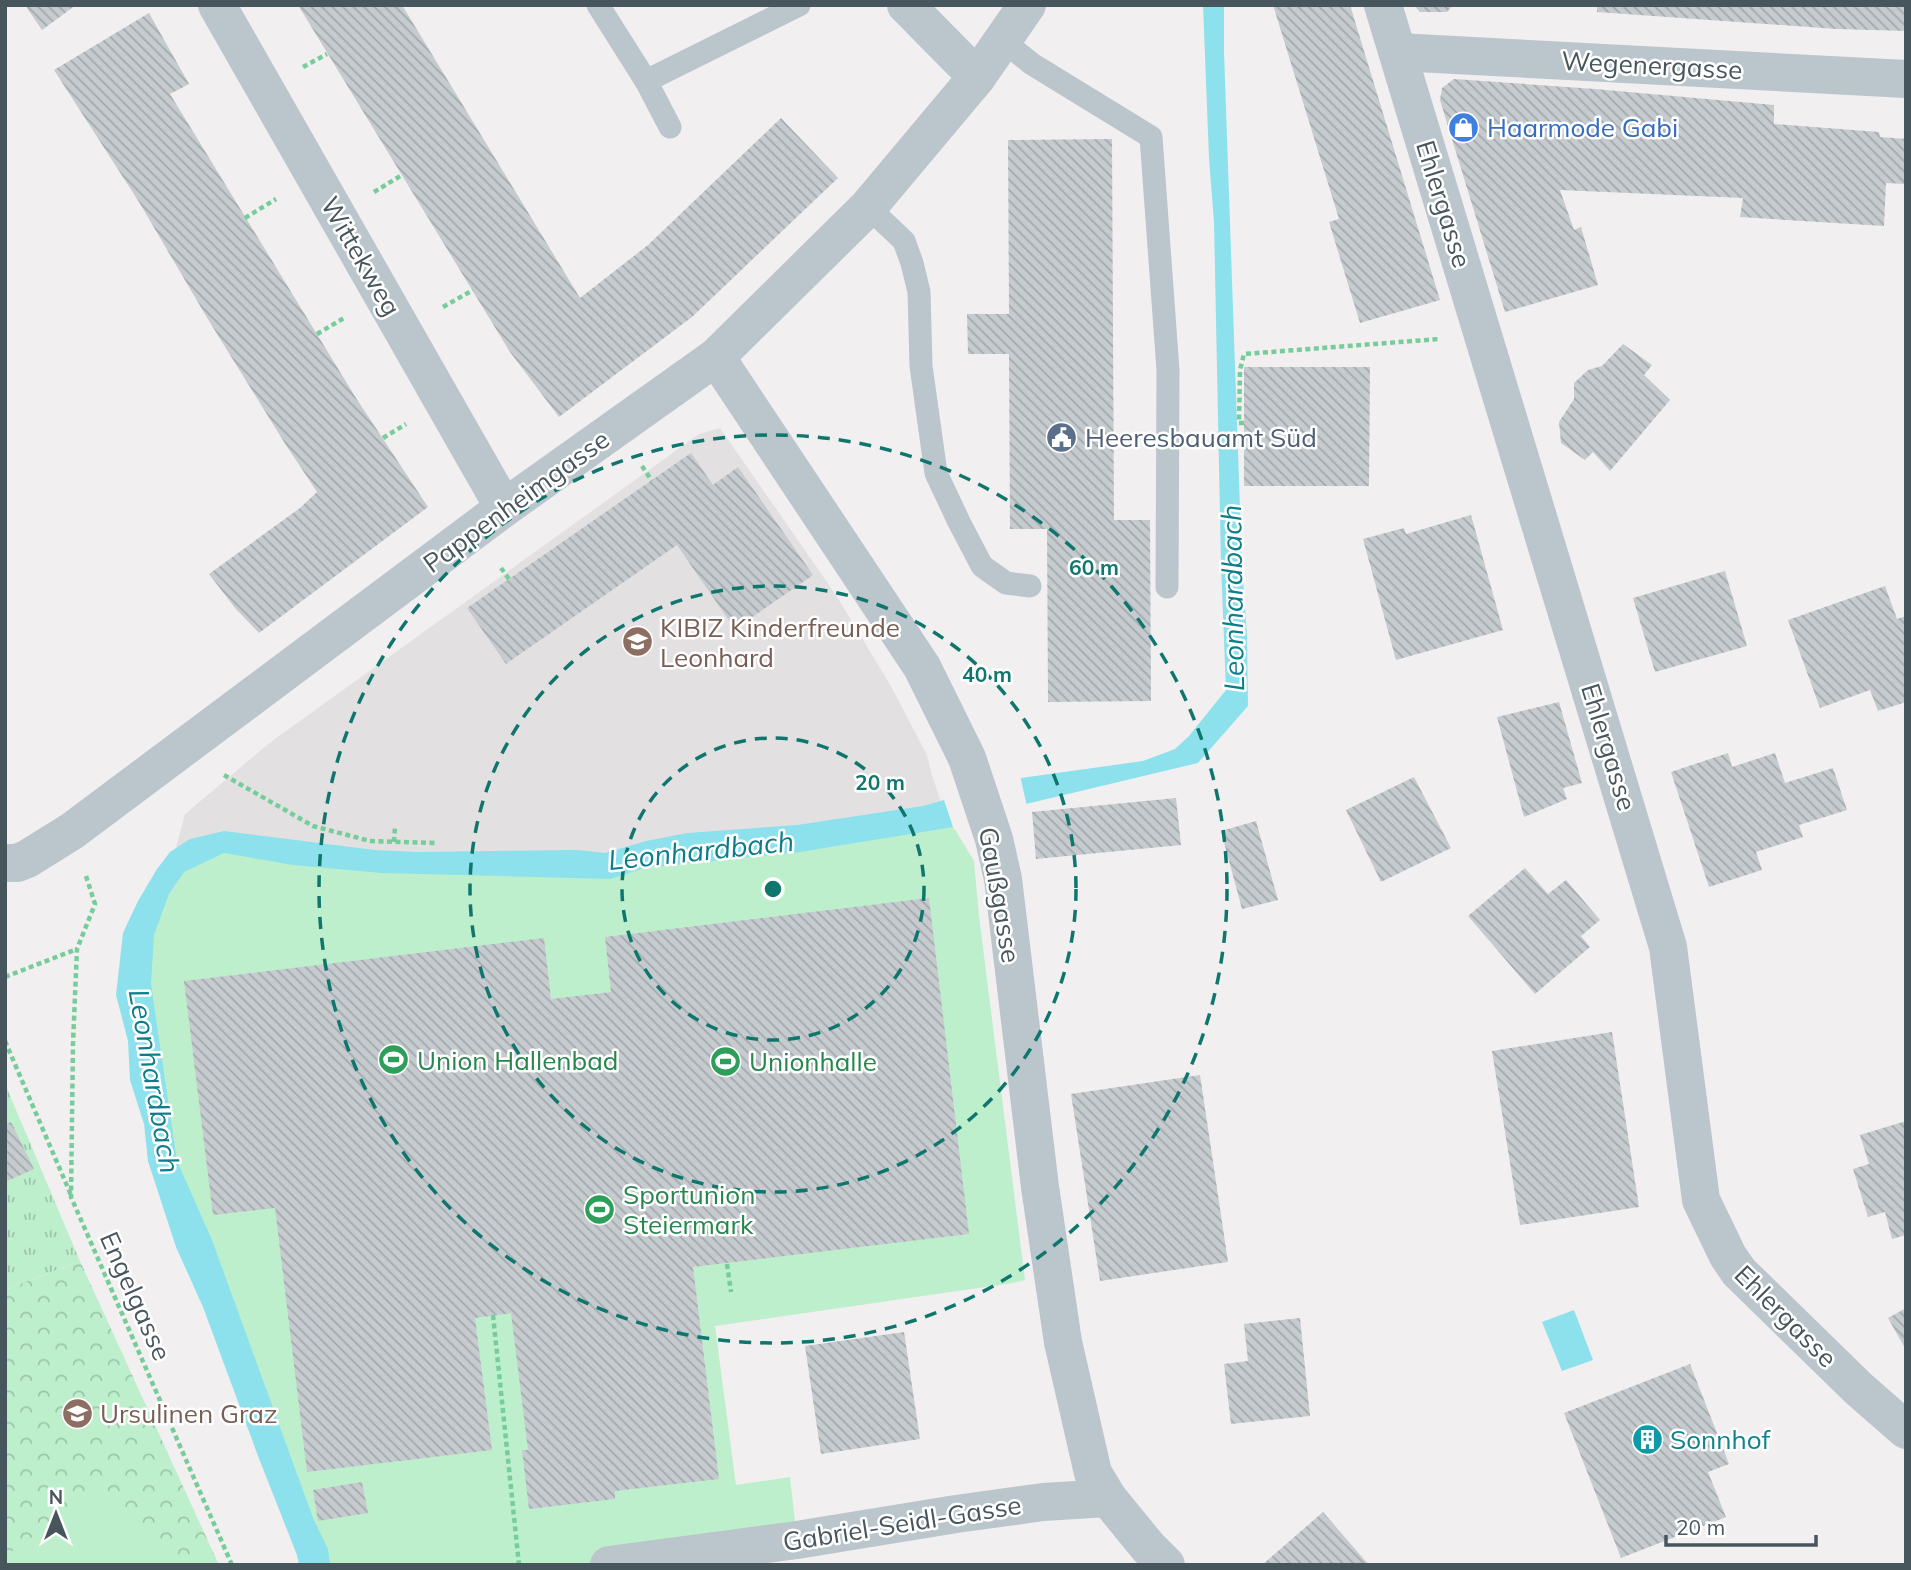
<svg xmlns="http://www.w3.org/2000/svg" width="1911" height="1570" font-family="Mulish,sans-serif">
<defs>
<pattern id="grass-tufts" width="24" height="20" patternUnits="userSpaceOnUse" patternTransform="scale(1.75)"><rect width="24" height="20" fill="#beefcd"/><path d="M3 7l-1-3M5 7V3M7 7l1-3M15 17l-1-3M17 17v-4M19 17l1-3" fill="none" stroke="#9cc4aa"/></pattern>
<pattern id="park-crowns" width="20" height="18" patternUnits="userSpaceOnUse" patternTransform="scale(1.75)"><rect width="20" height="18" fill="#beefcd"/><path d="M2 6a3 3 0 1 1 6 0M12 15a3 3 0 1 1 6 0" fill="none" stroke="#9cc4aa"/></pattern>
<pattern id="building-back-hatch" width="6" height="6" patternUnits="userSpaceOnUse" patternTransform="scale(1.75)"><rect width="6" height="6" fill="#c6cbcf"/><path d="M-1 5l2 2M0 0l6 6M5-1l2 2" fill="none" stroke="#a3a8ab"/></pattern>
</defs>
<rect width="100%" height="100%" fill="#f2eff0"/>
<polygon fill="#e3e0e2" points="720,428 836,595 892,688 927,755 932,775 944,811 597,863 169,873 185,814 272,741 699,434"/>
<polygon fill="url(#grass-tufts)" points="5,1084 80,1261 5,1290"/>
<polygon fill="url(#park-crowns)" points="80,1261 219,1565 5,1565 5,1290"/>
<g fill="#beefcd">
<polygon points="944,811 974,861 979,916 1025,1280 1013,1283 715,1326 736,1485 790,1477 797,1540 607,1565 310,1565 167,1165 144,932 169,873 224,845 597,863"/>
<polygon points="102,1488 170,1565 5,1565 5,1556"/>
</g>
<g fill="#8ce1ec">
<polygon points="1203,5 1224,5 1224,52 1242,566 1247,635 1248,706 1198,763 1026,804 953,827 800,852 645,868 610,879 382,873 293,865 224,853 184,872 169,894 154,935 151,984 177,1161 212,1240 313,1518 328,1549 330,1565 299,1565 297,1555 258,1456 203,1307 176,1247 148,1161 144,1124 130,1080 128,1041 116,995 123,933 138,901 157,869 170,852 190,839 224,831 375,850 417,852 578,850 605,853 646,841 687,833 797,825 923,806 1021,778 1143,761 1175,749 1189,736 1226,690 1221,564 1214,222 1209,158"/>
<polygon points="1574,1310 1593,1360 1562,1371 1542,1322"/>
</g>
<polygon fill="#f2eff0" points="1020,775 1027,807 954,830 943,797"/>
<g fill="url(#building-back-hatch)">
<polygon points="25,5 76,5 42,30"/>
<polygon points="298,5 402,5 580,298 648,245 781,118 838,178 692,317 559,417 510,352"/>
<polygon points="1273,5 1350,5 1440,300 1360,323 1329,222 1339,219"/>
<polygon points="1414,5 1453,5 1447,12 1420,12"/>
<polygon points="1597,5 1906,5 1906,31 1837,29 1597,12"/>
<polygon points="149,13 189,84 170,94 356,398 428,507 259,633 235,608 209,574 300,508 317,492 284,442 209,321 139,202 54,70"/>
<polygon points="1454,79 1595,89 1774,105 1774,124 1879,132 1880,137 1906,139 1906,184 1886,183 1884,226 1740,217 1743,198 1560,190 1574,230 1581,227 1598,285 1505,312 1440,100 1442,88"/>
<polygon points="1112,139 1114,520 1150,520 1151,701 1048,702 1047,529 1010,529 1009,354 968,354 967,314 1009,314 1008,140"/>
<polygon points="1623,344 1652,365 1644,375 1670,400 1610,471 1593,452 1585,460 1561,443 1559,422 1574,399 1574,383 1588,370 1602,366"/>
<polygon points="1244,367 1370,367 1369,486 1244,486"/>
<polygon points="691,453 713,485 738,467 813,575 735,629 677,545 506,664 467,608"/>
<polygon points="1471,515 1503,630 1396,660 1363,539 1404,528 1406,534"/>
<polygon points="1725,571 1747,646 1655,672 1633,598"/>
<polygon points="1885,586 1897,619 1906,616 1906,702 1878,711 1870,690 1820,708 1788,620"/>
<polygon points="1559,702 1582,783 1563,788 1567,799 1524,817 1497,717"/>
<polygon points="1728,753 1732,767 1775,753 1785,783 1833,768 1847,810 1799,825 1803,837 1756,852 1762,870 1709,887 1671,772"/>
<polygon points="1414,777 1451,848 1381,882 1346,810"/>
<polygon points="1176,798 1181,845 1036,859 1032,812"/>
<polygon points="1256,821 1278,900 1242,909 1221,831"/>
<polygon points="1525,868 1548,894 1566,880 1600,920 1581,936 1590,947 1535,994 1468,916"/>
<polygon points="929,898 969,1234 693,1267 719,1479 615,1491 615,1499 529,1509 522,1450 528,1450 511,1313 475,1318 492,1450 307,1472 275,1208 213,1215 184,981 544,938 551,999 611,992 605,937"/>
<polygon points="1612,1032 1639,1207 1520,1225 1492,1051"/>
<polygon points="1200,1075 1228,1262 1100,1281 1071,1094"/>
<polygon points="1906,1121 1906,1235 1892,1239 1885,1212 1868,1217 1853,1169 1869,1164 1860,1135"/>
<polygon points="11,1122 34,1169 5,1182 5,1124"/>
<polygon points="1906,1308 1906,1350 1888,1318"/>
<polygon points="1300,1318 1310,1416 1231,1424 1224,1364 1248,1361 1244,1324"/>
<polygon points="904,1332 920,1439 821,1454 805,1346"/>
<polygon points="1690,1364 1729,1464 1708,1472 1726,1517 1621,1558 1564,1413"/>
<polygon points="362,1482 368,1513 318,1521 313,1490"/>
<polygon points="1323,1512 1369,1565 1262,1565"/>
</g>
<g fill="none" stroke-linecap="round" stroke-linejoin="round">
<g stroke="#77cd9a" stroke-width="4.5" stroke-dasharray="5 3.5" stroke-linecap="butt">
<polyline points="303,67 327,54"/>
<polyline points="374,192 402,175"/>
<polyline points="245,218 276,199"/>
<polyline points="443,307 473,290"/>
<polyline points="317,334 344,318"/>
<polyline points="1244,423 1239,423 1240,370 1244,354 1439,339"/>
<polyline points="383,438 406,424"/>
<polyline points="642,466 652,481"/>
<polyline points="501,568 509,579"/>
<polyline points="224,775 313,826 370,841 435,843"/>
<polyline points="394,842 395,827"/>
<polyline points="86,876 95,904 77,949 73,1043 71,1197 232,1565"/>
<polyline points="5,977 77,949"/>
<polyline points="5,1041 71,1195"/>
<polyline points="727,1264 731,1292"/>
<polyline points="493,1315 519,1565"/>
</g>
<g stroke="#bbc5cc" stroke-width="23">
<polyline points="598,5 646,81 799,5"/>
<polyline points="1002,40 1032,64 1151,137 1168,370 1167,587"/>
<polyline points="646,81 670,127"/>
<polyline points="868,207 904,241 912,263 919,292 921,366 936,473 959,522 982,566 1006,583 1030,586"/>
</g>
<g stroke="#bbc5cc" stroke-width="38">
<polyline points="217,5 504,508"/>
<polyline points="906,5 977,77"/>
<polyline points="1383,5 1668,947 1701,1200 1728,1256 1739,1272 1859,1389 1906,1430"/>
<polyline points="1398,52 1906,79"/>
<polyline points="716,357 922,667 967,758 994,839 1003,879 1040,1187 1063,1342 1093,1473 1108,1498 1148,1547 1166,1565"/>
<polyline points="5,863 17,863 27,859 72,831 504,508 716,357 868,207 977,77 1027,5"/>
<polyline points="609,1565 797,1540 956,1514 1043,1502 1108,1498"/>
</g>
</g>
<g fill="none" stroke="#0f766e" stroke-width="3.5" stroke-dasharray="12 9">
<circle cx="773" cy="889" r="151"/>
<circle cx="773" cy="889" r="303"/>
<circle cx="773" cy="889" r="454"/>
</g>
<defs>
<symbol id="shop-disc" viewBox="-11 -11 22 22"><circle r="9.5" fill="#3f7fe0" stroke="#fff"/><path d="M-5-2.5h2.3a2.7 3.5 0 0 1 5.4 0H5L5.5 6h-11ZM-1.5-2.5h3a1.5 2.3 0 0 0-3 0Z" fill="#fff"/></symbol>
<symbol id="civic-disc" viewBox="-11 -11 22 22"><circle r="9.5" fill="#5c6f8a" stroke="#fff"/><path d="M-.6-6.5H3V-4.5H.6V-3L4-1V1h2V6H-6V1h2V-1L-.6-3ZM-1.2 2.5V6h2.4V2.5Z" fill="#fff"/></symbol>
<symbol id="school-disc" viewBox="-11 -11 22 22"><circle r="9.5" fill="#8d6e63" stroke="#fff"/><path d="M0-5L7-2L0 1L-7-2ZM-4 1L0 2.5L4 1V4Q0 6-4 4Z" fill="#fff"/></symbol>
<symbol id="stadium-disc" viewBox="-11 -11 22 22"><circle r="9.5" fill="#2e9e5b" stroke="#fff"/><path d="M0-5a6.5 5 0 1 0 0 10a6.5 5 0 1 0 0-10ZM-3.5-1.8h7v3.6h-7Z" fill="#fff"/></symbol>
<symbol id="building-disc" viewBox="-11 -11 22 22"><circle r="9.5" fill="#0f9aa8" stroke="#fff"/><path d="M-4-6H4V6H1V3H-1V6H-4ZM-2.5-4.3h1.7v1.8h-1.7ZM.8-4.3h1.7v1.8H.8ZM-2.5-1h1.7V.8h-1.7ZM.8-1h1.7V.8H.8Z" fill="#fff"/></symbol>
</defs>
<g fill-rule="evenodd">
<use href="#shop-disc" x="1446" y="110" width="35" height="35"/>
<use href="#civic-disc" x="1044" y="420" width="35" height="35"/>
<use href="#school-disc" x="620" y="624" width="35" height="35"/>
<use href="#stadium-disc" x="376" y="1042" width="35" height="35"/>
<use href="#stadium-disc" x="708" y="1044" width="35" height="35"/>
<use href="#stadium-disc" x="582" y="1192" width="35" height="35"/>
<use href="#school-disc" x="60" y="1396" width="35" height="35"/>
<use href="#building-disc" x="1630" y="1422" width="35" height="35"/>
</g>
<g text-anchor="middle" dominant-baseline="central" stroke-width="5" stroke-linejoin="round" paint-order="stroke">
<g font-size="26" fill="#47555d" stroke="#fff">
<text transform="translate(1652 65) rotate(3)">Wegenergasse</text>
<text transform="translate(1444 204) rotate(73)">Ehlergasse</text>
<text transform="translate(361 256) rotate(60)">Wittekweg</text>
<text transform="translate(516 501) rotate(-36)">Pappenheimgasse</text>
<text transform="translate(1609 747) rotate(73)">Ehlergasse</text>
<text transform="translate(1000 895) rotate(80)">Gaußgasse</text>
<text transform="translate(136 1296) rotate(66)">Engelgasse</text>
<text transform="translate(1786 1316) rotate(45)">Ehlergasse</text>
<text transform="translate(902 1523) rotate(-9)">Gabriel-Seidl-Gasse</text>
</g>
<g font-size="26" fill="#366cbe" stroke="#fff" text-anchor="start">
<text x="1487" y="127">Haarmode Gabi</text>
</g>
<g font-size="26" fill="#4e5e75" stroke="#fff" text-anchor="start">
<text x="1085" y="437">Heeresbauamt Süd</text>
</g>
<g font-size="26" fill="#785e54" stroke="#fff" text-anchor="start">
<text x="660" y="627">KIBIZ Kinderfreunde<tspan x="660" dy="30">Leonhard</tspan></text>
<text x="100" y="1413">Ursulinen Graz</text>
</g>
<g font-size="26" fill="#27864d" stroke="#fff" text-anchor="start">
<text x="417" y="1060">Union Hallenbad</text>
<text x="749" y="1061">Unionhalle</text>
<text x="623" y="1194">Sportunion<tspan x="623" dy="30">Steiermark</tspan></text>
</g>
<g font-size="26" fill="#0d838f" stroke="#fff" text-anchor="start">
<text x="1670" y="1439">Sonnhof</text>
</g>
<g font-size="28" font-style="italic" fill="#0e7d8b" stroke="#fff">
<text transform="translate(1232 598) rotate(-91)">Leonhardbach</text>
<text transform="translate(701 850) rotate(-6)">Leonhardbach</text>
<text transform="translate(155 1081) rotate(80)">Leonhardbach</text>
</g>
</g>
<circle cx="773" cy="889" r="10" fill="#0f766e" stroke="#fff" stroke-width="3.5"/>
<g font-size="21" text-anchor="middle" font-weight="bold" fill="#0f766e" stroke="#fff" stroke-width="5" stroke-linejoin="round" paint-order="stroke">
<text x="1094" y="575">60 m</text>
<text x="987" y="682">40 m</text>
<text x="880" y="790">20 m</text>
</g>
<rect width="1911" height="1570" fill="none" stroke="#47555d" stroke-width="14"/>
<g transform="translate(56 1514)" stroke="#ffffff" stroke-width="5" paint-order="stroke">
<path d="M0-5L12 26L0 18L-12 26Z" fill="#47555d"/>
<text y="-10" font-size="19" font-weight="bold" text-anchor="middle" fill="#47555d">N</text>
</g>
<path d="M1666 1535v10h150v-10" fill="none" stroke="#47555d" stroke-width="3.5"/>
<text x="1676" y="1535" font-size="21" fill="#47555d" stroke="#ffffff" stroke-width="5" paint-order="stroke">20 m</text>
</svg>
